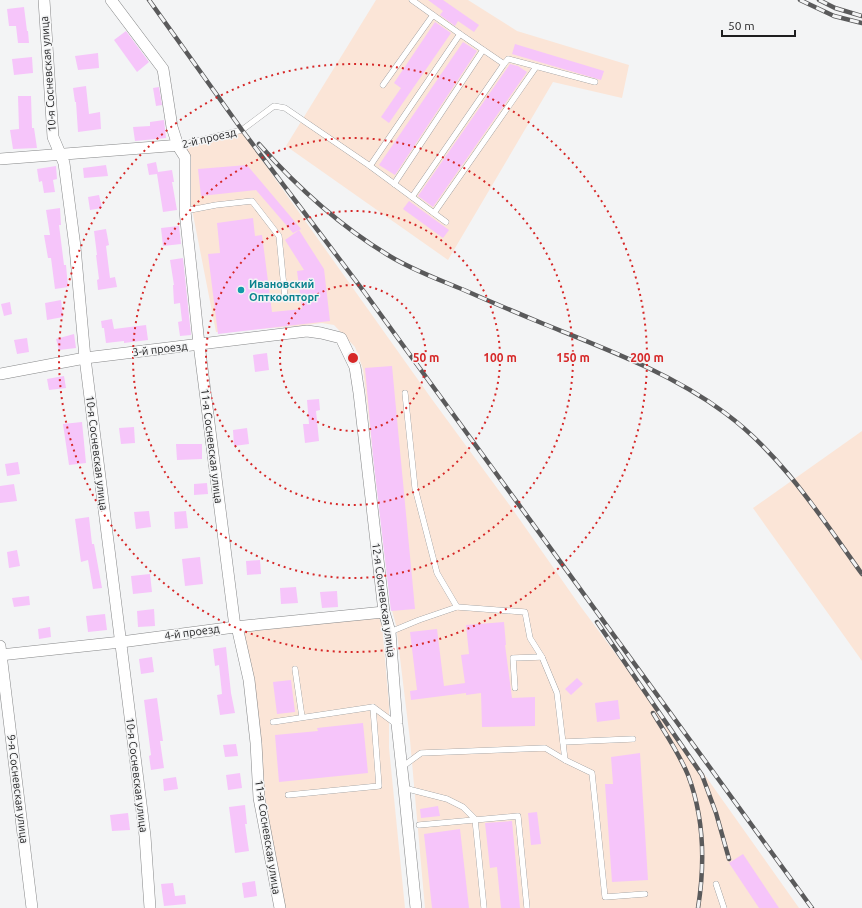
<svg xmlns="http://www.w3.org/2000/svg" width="862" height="908" font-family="Ubuntu,sans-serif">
<rect width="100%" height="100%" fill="#f3f4f5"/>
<g fill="#fbe5d7">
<polygon points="376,0 468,0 517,31 629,65 622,98 553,82 448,260 286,146"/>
<polygon points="242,132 431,398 511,507 578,603 697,764 799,908 425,908 410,740 396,625 391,607 363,369 355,347 334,325 322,323 298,326 216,332 181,153 192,146"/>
<polygon points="862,431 862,661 753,508"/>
<polygon points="377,613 382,625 389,705 389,748 405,908 282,908 261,798 240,628"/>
</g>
<g fill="#f6c5fa">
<polygon points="428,0 443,0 479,25 474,32 458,21 455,26 440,15 443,11"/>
<polygon points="24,7 27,31 28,31 29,43 18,43 16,26 9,26 7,9"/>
<polygon points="435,22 451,33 389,123 381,117 401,88 394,83"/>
<polygon points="126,31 149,62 137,72 114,40"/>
<polygon points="463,42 477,51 395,175 379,165"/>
<polygon points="515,44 604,71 601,80 512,54"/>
<polygon points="98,53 99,68 78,70 75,56"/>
<polygon points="32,57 33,73 14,75 12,59"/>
<polygon points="510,64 518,66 527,72 433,207 418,196"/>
<polygon points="86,86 89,114 100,112 101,129 78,132 76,102 75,102 73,88"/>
<polygon points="159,87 162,105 156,106 153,88"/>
<polygon points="18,96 31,96 32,128 34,128 37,148 13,149 10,130 19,129"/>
<polygon points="164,120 166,138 135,141 133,127 150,126 150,122"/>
<polygon points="156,162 158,172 172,170 174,182 172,182 177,210 163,212 157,174 149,175 147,164"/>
<polygon points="106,165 108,176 84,178 83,168"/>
<polygon points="247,165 301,229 293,233 256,190 201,196 198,169"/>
<polygon points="56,166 57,179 53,180 55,192 44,193 42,181 39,182 37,169"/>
<polygon points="99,195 102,208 90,210 88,197"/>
<polygon points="409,201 449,230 443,238 403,209"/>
<polygon points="60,208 61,225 59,225 64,265 66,265 68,287 55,289 51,258 48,258 44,235 50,235 46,210"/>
<polygon points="253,218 255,236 262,235 272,312 302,309 297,271 304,270 285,240 299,230 324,269 330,321 218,334 208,254 220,253 217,223"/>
<polygon points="179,226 181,244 163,246 161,228"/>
<polygon points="106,229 109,245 106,246 110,278 115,277 117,287 98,290 97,280 99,279 96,255 97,255 94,231"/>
<polygon points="183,258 191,335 180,336 178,322 182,321 180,303 174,304 173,285 174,285 170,260"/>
<polygon points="61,300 63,317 47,320 45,303"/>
<polygon points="10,302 12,314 4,316 1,304"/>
<polygon points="112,319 114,329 146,325 148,340 124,343 124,341 106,343 104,328 102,328 101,321"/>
<polygon points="74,334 76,348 59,350 56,339"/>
<polygon points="27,338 29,352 17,354 14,340"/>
<polygon points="267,353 269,370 255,372 253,355"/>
<polygon points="392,366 415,609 391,611 373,456 365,368"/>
<polygon points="64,376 66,388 49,390 47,379"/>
<polygon points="319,399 320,410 316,411 319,441 305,443 303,424 309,424 307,400"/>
<polygon points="82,422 86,463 69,465 63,424"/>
<polygon points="134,427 135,443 121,444 119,428"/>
<polygon points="247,428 249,444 234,446 233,430"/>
<polygon points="176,444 202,444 202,459 177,460"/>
<polygon points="18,462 20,474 7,476 5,464"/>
<polygon points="207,483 208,494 194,495 194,484"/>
<polygon points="14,484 17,501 0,503 0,486"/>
<polygon points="149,511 151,527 136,529 134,512"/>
<polygon points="186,511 188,528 175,529 174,512"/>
<polygon points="89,517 92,544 94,544 102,588 93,589 88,560 81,562 75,519"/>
<polygon points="17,550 20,566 9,568 7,552"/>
<polygon points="200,557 203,584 185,586 182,559"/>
<polygon points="260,560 261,574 247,575 246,561"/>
<polygon points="150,574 152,592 133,594 131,576"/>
<polygon points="296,587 298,603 281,604 280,588"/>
<polygon points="337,591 338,607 322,608 320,592"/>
<polygon points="29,596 30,605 14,607 12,598"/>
<polygon points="154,609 155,626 138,627 137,611"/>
<polygon points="105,614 107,630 88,632 86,616"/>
<polygon points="504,622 506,645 505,645 512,698 535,697 535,726 482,727 481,693 466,695 466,693 411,700 410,691 417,690 410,632 437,629 444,686 465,683 461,655 469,654 466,625"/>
<polygon points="50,627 51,637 39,639 38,629"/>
<polygon points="226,647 231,693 235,713 220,715 217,695 222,694 219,665 215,666 213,649"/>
<polygon points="152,657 154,672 141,674 139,659"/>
<polygon points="577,678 583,684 571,695 565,689"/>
<polygon points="291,680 295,712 277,714 273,682"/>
<polygon points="157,698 163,741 160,741 164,768 151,770 149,756 151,755 144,700"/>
<polygon points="618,700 620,719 597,722 595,703"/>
<polygon points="363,723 368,773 279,782 275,735 318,731 317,728"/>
<polygon points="236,744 238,756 225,757 223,745"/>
<polygon points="640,753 648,880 612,882 605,784 613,784 611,757"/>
<polygon points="240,773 242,788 228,790 226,775"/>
<polygon points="176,777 178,789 164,791 163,779"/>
<polygon points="245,805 247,824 245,824 249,851 235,853 229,807"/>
<polygon points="438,806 440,816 421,818 420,809"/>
<polygon points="537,812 541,844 531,845 528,813"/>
<polygon points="128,813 130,830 112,831 110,815"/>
<polygon points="512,821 520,908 501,908 497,867 490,868 485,823"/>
<polygon points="460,829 469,908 432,908 424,834"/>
<polygon points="743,854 779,908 759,908 729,863"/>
<polygon points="255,881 257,896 244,898 242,883"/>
<polygon points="173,883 175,896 185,895 186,904 164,906 161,884"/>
</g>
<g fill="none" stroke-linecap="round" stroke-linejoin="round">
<defs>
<g id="service">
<polyline points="412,0 433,15"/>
<polyline points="504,64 508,59 595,82"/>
<polyline points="181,145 242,130 274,106 285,108 370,166 446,222"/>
<polyline points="370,166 460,34 433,15 383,85"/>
<polyline points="394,184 483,50"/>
<polyline points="412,197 504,64 460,34"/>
<polyline points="185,211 216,205 252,201 279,236 285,298"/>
<polyline points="434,213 536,67"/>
<polyline points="457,607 525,612 530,638 542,657 513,658 515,688"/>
<polyline points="390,632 419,620 457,607 437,573 415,488 405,393"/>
<polyline points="542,657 557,693 565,760"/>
<polyline points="295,669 302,717"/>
<polyline points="273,722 373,707 396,724"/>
<polyline points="563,742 633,739"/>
<polyline points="402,767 421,753 545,748 565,760 592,773 605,897 645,894"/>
<polyline points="404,788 447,799 463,807 475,819 484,908"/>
<polyline points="288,795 379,786 373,707"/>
<polyline points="419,825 518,816 527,908"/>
<polyline points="716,884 724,908"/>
</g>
<g id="minor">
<polyline points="44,0 53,137 64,163 75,247 85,358 145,836 150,908"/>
<polyline points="111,0 163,69 172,127 178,146 185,157 185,211 199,344 235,627 238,631 249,680 256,743 259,798 280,908"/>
<polyline points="0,159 181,145"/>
<polyline points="0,374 85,358 307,331 321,333 341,338 355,367 359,393 384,612 390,632 397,724 404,788 416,908"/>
<polyline points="0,646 32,908"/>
<polyline points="0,655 121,642 235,627 384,612"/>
</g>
</defs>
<use href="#service" stroke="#868788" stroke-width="6"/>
<use href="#minor" stroke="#868788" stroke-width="12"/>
<use href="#service" stroke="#fff" stroke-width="5.5"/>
<use href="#minor" stroke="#fff" stroke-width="11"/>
<defs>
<g id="rail">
<polyline points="149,0 242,130 365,293 812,908"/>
<polyline points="800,0 834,16 862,23"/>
<polyline points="819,0 835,8 862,16"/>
<path d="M259,144c38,43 81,82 129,111 24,15 50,24 76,35 27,12 53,23 80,34 62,25 127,49 181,89 57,42 96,104 137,161"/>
<polyline points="597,622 702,775 716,813 729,859"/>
<path d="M653,713c12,20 26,40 35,62 16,42 17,89 10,133"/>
</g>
</defs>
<use href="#rail" stroke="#5a5a5b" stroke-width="4.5"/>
<use href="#rail" stroke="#f3f4f5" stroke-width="3" stroke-dasharray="9" stroke-linecap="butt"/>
</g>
<g fill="none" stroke="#d62828" stroke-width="2" stroke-dasharray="2 4">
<circle cx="353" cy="358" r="73"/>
<circle cx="353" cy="358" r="147"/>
<circle cx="353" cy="358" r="220"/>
<circle cx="353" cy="358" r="294"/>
</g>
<circle fill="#0f9aa8" stroke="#f3f4f5" stroke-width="1.5" cx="241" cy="290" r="4"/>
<g text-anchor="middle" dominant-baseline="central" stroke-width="3" stroke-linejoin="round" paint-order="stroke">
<g font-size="11" fill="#1e1e1f" stroke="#f3f4f5">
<text transform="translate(48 74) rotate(-94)">10-я Сосневская улица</text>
<text transform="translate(209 138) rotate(-13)">2-й проезд</text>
<text transform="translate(160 349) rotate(-7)">3-й проезд</text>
<text transform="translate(212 446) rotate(83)">11-я Сосневская улица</text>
<text transform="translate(97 453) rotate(83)">10-я Сосневская улица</text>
<text transform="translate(384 600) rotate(82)">12-я Сосневская улица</text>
<text transform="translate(192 632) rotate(-8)">4-й проезд</text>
<text transform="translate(137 775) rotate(83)">10-я Сосневская улица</text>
<text transform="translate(18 789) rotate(83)">9-я Сосневская улица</text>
<text transform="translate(268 837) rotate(81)">11-я Сосневская улица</text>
</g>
<g font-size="11" font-weight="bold" fill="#0d838f" stroke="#f3f4f5" text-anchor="start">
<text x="249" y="284">Ивановский<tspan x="249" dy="13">Опткоопторг</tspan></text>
</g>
</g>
<circle cx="353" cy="358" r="6" fill="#d62828" stroke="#f3f4f5" stroke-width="2"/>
<g font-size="12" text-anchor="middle" font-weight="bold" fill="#d62828" stroke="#f3f4f5" stroke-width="3" stroke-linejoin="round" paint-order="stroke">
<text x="426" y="362">50 m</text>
<text x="500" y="362">100 m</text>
<text x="573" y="362">150 m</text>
<text x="647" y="362">200 m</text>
</g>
<path d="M722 30v6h73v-6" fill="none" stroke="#1e1e1f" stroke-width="2"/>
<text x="728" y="30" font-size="12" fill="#1e1e1f" stroke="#f3f4f5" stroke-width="3" paint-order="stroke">50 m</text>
</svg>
